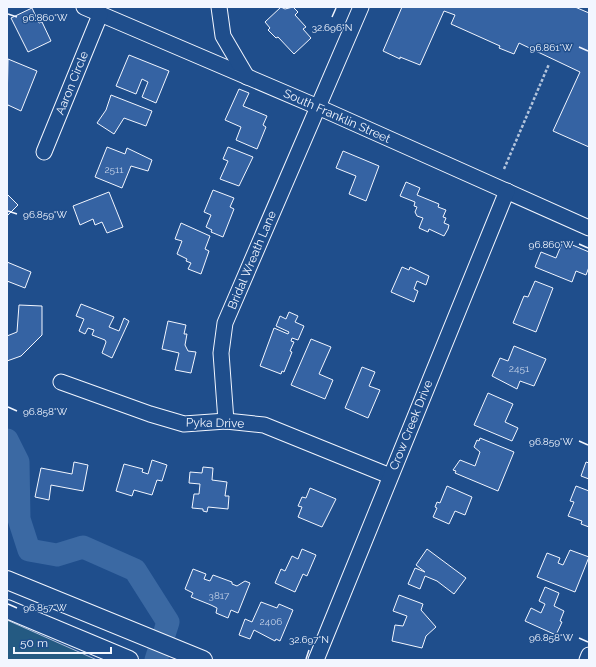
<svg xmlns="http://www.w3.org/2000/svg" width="596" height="667" font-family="Raleway,sans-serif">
<rect width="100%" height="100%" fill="#1f4e8c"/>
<polygon fill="#245a82" stroke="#a8bbd7" points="7,620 97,660 7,660"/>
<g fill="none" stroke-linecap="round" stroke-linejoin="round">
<polyline stroke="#3b69a3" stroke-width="23" points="7,440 18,462 19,519 29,550 57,555 83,547 135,570 168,622 156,660"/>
</g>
<g fill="#3563a3" stroke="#f2f6ff">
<polygon points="281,7 285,9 293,7 298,12 295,15 306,27 303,29 311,38 294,54 278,37 276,38 268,30 270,28 265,22"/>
<polygon points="402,7 575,7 589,13 589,147 553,131 580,72 519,43 514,54 499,48 500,46 451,24 455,15 444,11 420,65 400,57 400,59 383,51"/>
<polygon points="32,8 39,23 42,22 51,41 28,52 11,18"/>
<polygon points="129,55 169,71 156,103 142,97 148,82 142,79 136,94 116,86"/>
<polygon points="8,59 37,71 21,111 8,105 7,108"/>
<polygon points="239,89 249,93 243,106 267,116 263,125 266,127 257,149 236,140 241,127 225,120"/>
<polygon points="111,95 152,111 146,126 124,118 114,134 97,123 106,110"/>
<polygon points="107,147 125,154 127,148 152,160 148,171 131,166 122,188 95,177"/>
<polygon points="228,147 253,157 239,186 220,179 228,161 223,159"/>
<polygon points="343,151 379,166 366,201 349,194 356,176 336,168"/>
<polygon points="406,182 420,188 417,195 439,204 438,207 446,210 443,217 446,218 444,223 449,225 448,229 444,236 429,229 428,232 419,228 423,218 417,216 415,212 417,207 414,206 415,202 400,196"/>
<polygon points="213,190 234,198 230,207 234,209 223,237 211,232 212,230 206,227 211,215 204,212"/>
<polygon points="109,192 123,227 107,233 102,222 95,225 93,219 80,225 73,206"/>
<polygon points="7,194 18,205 7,216"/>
<polygon points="181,223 210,236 205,249 209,251 201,274 188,269 191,263 186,261 187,259 177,254 182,241 175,239"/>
<polygon points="563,241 589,252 589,267 586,275 576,271 572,282 535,267 541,252 556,258"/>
<polygon points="7,262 31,272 25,288 7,281"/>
<polygon points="402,267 409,270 410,267 429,276 426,285 417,281 414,289 418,291 414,302 391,292"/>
<polygon points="535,281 553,288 536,332 513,323 524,296 528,297"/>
<polygon points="81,304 114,317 109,327 119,331 124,318 129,321 112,358 102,353 106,342 105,340 92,335 94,330 88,328 85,334 79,331 84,319 76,316"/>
<polygon points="19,305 42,306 42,335 21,356 7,361 7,336 17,332"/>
<polygon points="289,312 298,316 295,322 304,326 298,340 292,338 291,341 294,342 290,351 292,352 284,372 282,371 281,374 260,366 274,328 288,334 289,332 276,326 280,316 286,319"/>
<polygon points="168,321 186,325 184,334 187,334 185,345 188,351 196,352 191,373 175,370 179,353 162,349"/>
<polygon points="311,339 331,347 319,374 333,380 325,399 291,385"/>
<polygon points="514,346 546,359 534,386 520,381 517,389 492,376 500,358 508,361"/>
<polygon points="362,367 375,372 369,386 380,390 368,418 345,408"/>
<polygon points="488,393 513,404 505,422 518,428 512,441 474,425"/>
<polygon points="480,438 514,452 498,491 455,473 456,471 453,470 460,460 475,466 480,452 474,447 477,440 479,441"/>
<polygon points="152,460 167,465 162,481 157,480 152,495 134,490 132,496 116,491 124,464 143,469 142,472 148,474"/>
<polygon points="74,462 88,465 83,491 51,485 49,500 35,497 41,468 72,474"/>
<polygon points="586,462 589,463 589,479 581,476"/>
<polygon points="203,467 213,468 212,480 227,482 225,496 229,496 228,509 208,507 207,512 203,511 203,509 192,508 194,494 199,494 200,484 189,483 190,472 202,473"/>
<polygon points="447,486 472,497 465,515 455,511 449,524 433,517 437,508 435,507 437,502 440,503"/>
<polygon points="576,486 589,491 589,527 581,524 582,521 568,516 574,502 570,501"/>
<polygon points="310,488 336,499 322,527 298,517 302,507 298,506 302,497 306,498"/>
<polygon points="302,549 316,555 307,576 303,574 295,592 275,583 281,569 285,571 292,556 298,559"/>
<polygon points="427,549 466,578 454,594 437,581 425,576 420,589 408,584 415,568 425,572 416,565"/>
<polygon points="570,550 589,557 575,592 537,577 547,553 560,558 558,563 563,565"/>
<polygon points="193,569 206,574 204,579 210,581 213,575 232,582 232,584 237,586 245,581 250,583 238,613 231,610 228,618 216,613 217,608 211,605 191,597 193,593 185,589"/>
<polygon points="545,587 559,593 554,606 564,611 560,621 562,622 556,635 525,621 531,608 541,613 545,604 539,601"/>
<polygon points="399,595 423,604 421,610 436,627 426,636 422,648 392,641 395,625 403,626 407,616 393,611"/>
<polygon points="261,602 277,608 279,604 293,610 280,641 276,639 275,641 254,630 250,639 239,635 245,619 252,622"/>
</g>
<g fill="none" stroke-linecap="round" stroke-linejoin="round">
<defs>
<g id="minor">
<polyline points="84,7 318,107 589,228"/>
<polyline points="219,7 223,36 247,77"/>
<polyline points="44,152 100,15"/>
<polyline points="61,382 150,414 184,424 226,421 264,425 390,476"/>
<polyline points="226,421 221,353 225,323 361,7"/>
<polyline points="316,660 507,191"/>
<polyline points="587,660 589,655"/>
</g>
<g id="major">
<polyline points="7,580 203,660"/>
<polyline points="7,609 129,660"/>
</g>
</defs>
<use href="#minor" stroke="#f2f6ff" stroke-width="17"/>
<use href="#major" stroke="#f2f6ff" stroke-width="20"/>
<polyline stroke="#b3c4dc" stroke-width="2.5" stroke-dasharray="3 2" stroke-linecap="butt" points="504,169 549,64"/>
<use href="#minor" stroke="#1f4e8c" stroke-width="15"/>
<use href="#major" stroke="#1f4e8c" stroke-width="18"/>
</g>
<path fill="none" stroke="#f2f6ff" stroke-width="1.5" d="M8,14l9,3M332,17l4,-9M579,47l9,4M8,211l9,3M579,244l9,4M8,407l9,4M579,441l9,4M8,604l9,4M579,638l9,4M306,659l3,-9"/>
<g text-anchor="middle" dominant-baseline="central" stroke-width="3" stroke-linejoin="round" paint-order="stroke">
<g font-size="10" fill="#c3d1e8">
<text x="114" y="169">2511</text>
<text x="519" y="368">2451</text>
<text x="219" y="595">3817</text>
<text x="271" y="621">2406</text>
</g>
<g font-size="12" fill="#f2f6ff" stroke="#1f4e8c">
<text transform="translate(72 83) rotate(-68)">Aaron Circle</text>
<text transform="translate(337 116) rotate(24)">South Franklin Street</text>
<text transform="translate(252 260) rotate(-67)">Bridal Wreath Lane</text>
<text transform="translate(215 423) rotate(1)">Pyka Drive</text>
<text transform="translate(411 425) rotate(-68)">Crow Creek Drive</text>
</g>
</g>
<g font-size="10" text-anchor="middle" fill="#f2f6ff" stroke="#1f4e8c" stroke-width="3" stroke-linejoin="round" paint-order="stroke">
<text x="45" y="21">96.860°W</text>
<text x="332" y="31">32.696°N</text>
<text x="551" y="51">96.861°W</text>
<text x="45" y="218">96.859°W</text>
<text x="551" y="248">96.860°W</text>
<text x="45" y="415">96.858°W</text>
<text x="551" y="445">96.859°W</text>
<text x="45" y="611">96.857°W</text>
<text x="551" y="641">96.858°W</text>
<text x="309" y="643">32.697°N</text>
</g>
<rect width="596" height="667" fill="none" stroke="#f2f6ff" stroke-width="16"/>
<path d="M14 647v6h97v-6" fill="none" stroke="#f2f6ff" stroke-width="2"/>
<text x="20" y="647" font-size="12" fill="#f2f6ff" stroke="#1f4e8c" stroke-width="3" paint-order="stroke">50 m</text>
</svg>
